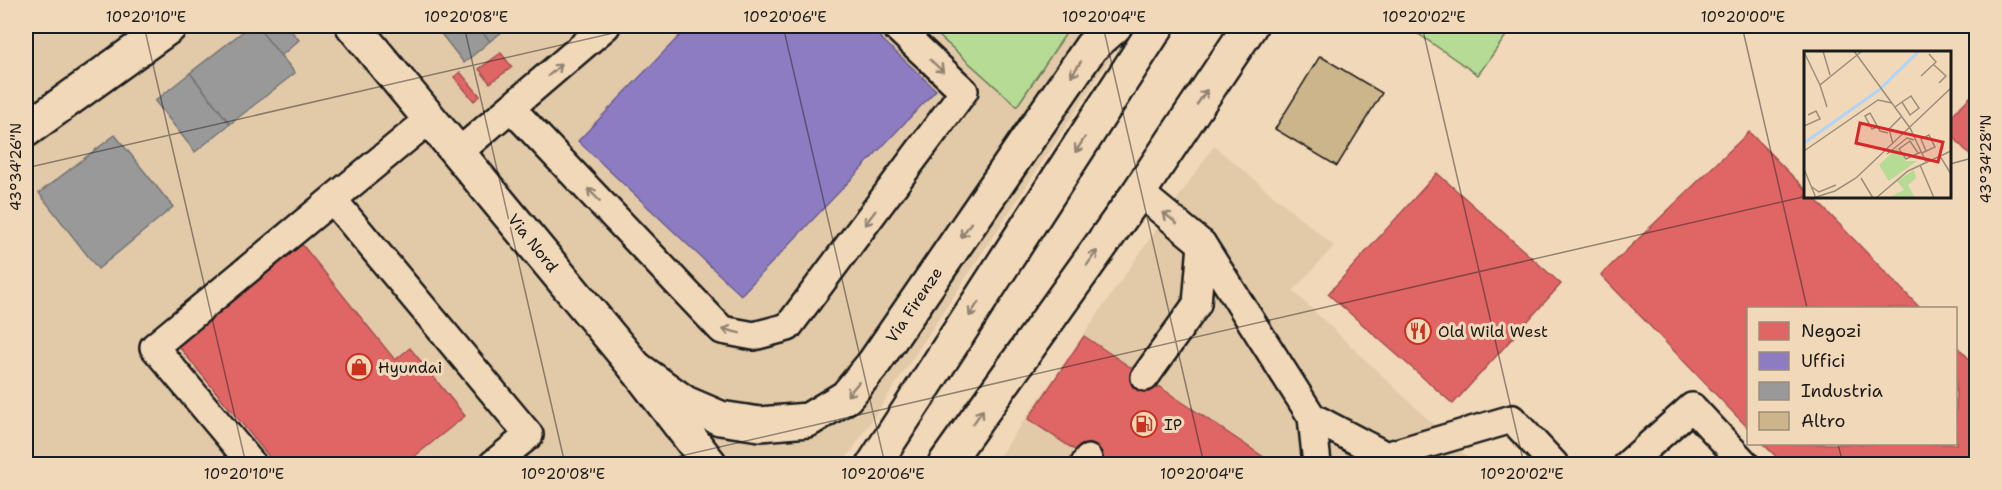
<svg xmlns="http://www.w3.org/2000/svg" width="2002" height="490" font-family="'Shantell Sans',sans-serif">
<rect width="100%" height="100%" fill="#f1d8b9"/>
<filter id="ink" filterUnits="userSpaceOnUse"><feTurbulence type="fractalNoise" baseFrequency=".0167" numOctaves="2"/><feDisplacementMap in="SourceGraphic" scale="12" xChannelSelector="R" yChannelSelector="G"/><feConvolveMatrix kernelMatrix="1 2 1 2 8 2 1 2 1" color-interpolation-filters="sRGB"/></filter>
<g filter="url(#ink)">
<g fill="#e2c9a8">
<polygon points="26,26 1132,26 843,464 26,464"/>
<polygon points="1214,146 1334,246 1293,291 1475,464 994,464"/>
</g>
<g fill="#b6db95" stroke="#697c58" stroke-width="1.5">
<polygon points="928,26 1071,26 1017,106"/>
<polygon points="1407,26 1513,26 1478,75"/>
</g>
<g fill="#e06666" stroke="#a55050" stroke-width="1.5">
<polygon points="501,53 512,67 490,83 479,69"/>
<polygon points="460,72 480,96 474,101 454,77"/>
<polygon points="1976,91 1976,162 1950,133 1950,117"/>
<polygon points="1749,132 1806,190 1806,196 1812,196 1920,308 1748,308 1748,428 1601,275"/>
<polygon points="1437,173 1561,284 1453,404 1328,294"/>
<polygon points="300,242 395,360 410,348 465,416 405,464 275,464 176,343"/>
<polygon points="1084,336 1274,464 1096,464 1028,419"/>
<polygon points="1956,345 1976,366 1976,464 1784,464 1763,444 1956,444"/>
</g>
<polygon fill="#8e7cc3" stroke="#6c5f91" stroke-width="1.5" points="689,26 868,26 936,90 741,295 578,141"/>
<g fill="#999" stroke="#747474" stroke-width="1.5">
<polygon points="250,26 257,26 295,73 230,124 190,73"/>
<polygon points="257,26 287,26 299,40 281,56"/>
<polygon points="435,26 491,26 482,32 490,41 464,63"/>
<polygon points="491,26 503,26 506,29 490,41 482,32"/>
<polygon points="190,73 230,124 195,152 155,101"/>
<polygon points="115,135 173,207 98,269 39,193"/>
</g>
<polygon fill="#ccb48b" stroke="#1c1c1c" stroke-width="1.5" points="1320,56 1382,93 1337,166 1275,129"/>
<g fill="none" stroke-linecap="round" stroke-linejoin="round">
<defs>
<g id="service">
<polyline points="511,108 722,330 754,336 788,327 964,91 895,26"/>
<polyline points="459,152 606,26"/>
<polyline points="1139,192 1202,244 1312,417 1317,464"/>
<polyline points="333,200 529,435 493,464"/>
<polyline points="1145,377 1197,304 1202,244"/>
<polyline points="1312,417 1386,456 1512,419 1554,464"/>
<polyline points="252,464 154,347 431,118"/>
<polyline points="1085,464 1088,459"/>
<polyline points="1628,464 1692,407 1745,464"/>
</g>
<g id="tertiary">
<polyline points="353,26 636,368 710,464"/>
<polyline points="26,130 170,26"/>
<polyline points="636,368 685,403 720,418 760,424 808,420 846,397 874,363 1091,47 1115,26"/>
</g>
<g id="secondary">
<polyline points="874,464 1157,26"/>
<polyline points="945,464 1139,192 1250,26"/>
</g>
</defs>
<use href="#service" stroke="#1c1c1c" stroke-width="32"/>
<use href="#tertiary" stroke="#1c1c1c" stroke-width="38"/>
<use href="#secondary" stroke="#1c1c1c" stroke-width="38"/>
<use href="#service" stroke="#f1d8b9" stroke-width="27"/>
<use href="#tertiary" stroke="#f1d8b9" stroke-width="33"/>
<use href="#secondary" stroke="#f1d8b9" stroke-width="33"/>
</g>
<defs><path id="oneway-shaft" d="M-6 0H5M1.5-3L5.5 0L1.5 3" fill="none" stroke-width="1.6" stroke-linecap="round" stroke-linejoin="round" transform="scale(1.5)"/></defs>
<g stroke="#918372">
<use href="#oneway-shaft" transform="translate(937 66) rotate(43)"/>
<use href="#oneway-shaft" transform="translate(1076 69) rotate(124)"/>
<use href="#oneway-shaft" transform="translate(555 70) rotate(-41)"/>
<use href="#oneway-shaft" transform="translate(1202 97) rotate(-56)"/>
<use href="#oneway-shaft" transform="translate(1080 145) rotate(123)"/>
<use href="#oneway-shaft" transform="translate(594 195) rotate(-134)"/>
<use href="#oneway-shaft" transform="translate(870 218) rotate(127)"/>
<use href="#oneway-shaft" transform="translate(1170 218) rotate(-141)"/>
<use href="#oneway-shaft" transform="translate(966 230) rotate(124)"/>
<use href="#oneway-shaft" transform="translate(1092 258) rotate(-55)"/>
<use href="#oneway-shaft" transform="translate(974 309) rotate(123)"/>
<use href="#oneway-shaft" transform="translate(731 331) rotate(-166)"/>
<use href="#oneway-shaft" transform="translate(853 389) rotate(130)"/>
<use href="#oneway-shaft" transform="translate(978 417) rotate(-55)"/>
</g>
</g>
<path fill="none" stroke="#1c1c1c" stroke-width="1.5" stroke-opacity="0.45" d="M144,26l102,438M464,26l101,438M783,26l102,438M1103,26l101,438M1422,26l102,438M1742,26l65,282M1950,164l26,-7M26,168l618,-142M1838,444l5,20M646,464l1161,-268"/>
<defs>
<symbol id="restaurant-ring" viewBox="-11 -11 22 22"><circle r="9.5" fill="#f1d8b9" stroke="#c8321e" stroke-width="1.5"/><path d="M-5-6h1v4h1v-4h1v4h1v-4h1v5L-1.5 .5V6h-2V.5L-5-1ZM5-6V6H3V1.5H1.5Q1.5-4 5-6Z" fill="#c8321e"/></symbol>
<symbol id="shop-ring" viewBox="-11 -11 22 22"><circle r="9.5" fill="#f1d8b9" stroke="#c8321e" stroke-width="1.5"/><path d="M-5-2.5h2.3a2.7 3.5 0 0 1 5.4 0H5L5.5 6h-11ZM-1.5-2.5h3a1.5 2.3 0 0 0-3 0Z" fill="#c8321e"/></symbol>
<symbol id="fuel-ring" viewBox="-11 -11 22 22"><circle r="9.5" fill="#f1d8b9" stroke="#c8321e" stroke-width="1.5"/><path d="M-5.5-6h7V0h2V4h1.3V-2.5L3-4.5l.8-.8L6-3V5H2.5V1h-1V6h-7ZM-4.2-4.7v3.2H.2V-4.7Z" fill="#c8321e"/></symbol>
</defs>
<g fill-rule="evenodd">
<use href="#restaurant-ring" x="1403" y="316" width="30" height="30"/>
<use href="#shop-ring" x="344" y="352" width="30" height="30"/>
<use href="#fuel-ring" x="1129" y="409" width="30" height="30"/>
</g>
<g text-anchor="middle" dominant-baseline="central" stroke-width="6" stroke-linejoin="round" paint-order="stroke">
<g font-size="16" fill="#1c1c1c" stroke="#f1d8b9">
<text transform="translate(533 243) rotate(51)">Via Nord</text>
<text transform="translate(914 305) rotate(-56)">Via Firenze</text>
</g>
<g font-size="16" fill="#1c1c1c" stroke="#f1d8b9" text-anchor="start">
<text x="1438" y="331">Old Wild West</text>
<text x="378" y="367">Hyundai</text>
<text x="1164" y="424">IP</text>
</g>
</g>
<g transform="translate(1804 51)">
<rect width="147" height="147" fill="#f1d8b9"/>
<path d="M93,97l9,13h11l-28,20 -10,-16zM110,119l2,8 -8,7 7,13h-27l16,-8 -7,-9z" fill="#b6db95"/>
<path fill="none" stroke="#b0d4f8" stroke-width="3" d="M0,92l75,-53 40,-39"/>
<path fill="none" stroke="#9c8d7a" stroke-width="1.5" d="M19,0l7,24M50,0l56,77 16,34M0,1l16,33M129,13l13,12 -7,7M117,25l15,-14 -7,-8M23,56l-7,-22 42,-34M91,56l7,-5 8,13 9,-7 -8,-12 -9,6M0,75l16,-7 -4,-8 -8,4M73,76l-5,2 -7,-13 5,-3 10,18 8,2M89,93l-4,-15 13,-13M0,100l74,-51 14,3M114,102l-8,-12 -11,8 7,10 15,-7M118,102l13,-6 -6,-12 -8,4 5,12M83,103l20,-16 7,2M136,105l11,18M116,114l14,33M0,118l12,29M57,127l12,20M8,136l7,5 17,-7M9,147l22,-7 21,-13 95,-90M72,147l32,-27 43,-20"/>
<path fill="#d62828" fill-opacity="0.15" stroke="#d62828" stroke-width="3" d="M56,72l83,19 -5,20 -82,-19z"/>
<rect width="147" height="147" fill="none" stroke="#1c1c1c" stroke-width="3"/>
</g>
<rect width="2002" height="490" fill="none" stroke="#f1d8b9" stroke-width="66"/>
<rect x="1747" y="307" width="210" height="138" fill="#f1d8b9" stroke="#9c8d7a" stroke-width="1.5"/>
<rect x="1759" y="322" width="30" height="18" fill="#e06666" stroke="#9c8d7a" stroke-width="1.5"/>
<text x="1801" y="337" font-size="18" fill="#1c1c1c">Negozi</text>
<rect x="1759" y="352" width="30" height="18" fill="#8e7cc3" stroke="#9c8d7a" stroke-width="1.5"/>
<text x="1801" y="367" font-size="18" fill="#1c1c1c">Uffici</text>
<rect x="1759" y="382" width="30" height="18" fill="#999999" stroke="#9c8d7a" stroke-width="1.5"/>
<text x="1801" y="397" font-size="18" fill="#1c1c1c">Industria</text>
<rect x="1759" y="412" width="30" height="18" fill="#ccb48b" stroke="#9c8d7a" stroke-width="1.5"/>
<text x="1801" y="427" font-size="18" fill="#1c1c1c">Altro</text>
<rect x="33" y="33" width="1936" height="424" fill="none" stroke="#1c1c1c" stroke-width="2"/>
<g font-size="15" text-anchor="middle" fill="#1c1c1c">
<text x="146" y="22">10°20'10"E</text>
<text x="466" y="22">10°20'08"E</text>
<text x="785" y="22">10°20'06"E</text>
<text x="1104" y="22">10°20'04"E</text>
<text x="1424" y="22">10°20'02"E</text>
<text x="1743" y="22">10°20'00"E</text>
<text transform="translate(1986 159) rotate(-90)" y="5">43°34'28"N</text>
<text transform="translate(16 167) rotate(-90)" y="5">43°34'26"N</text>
<text x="244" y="479">10°20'10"E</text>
<text x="563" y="479">10°20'08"E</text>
<text x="883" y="479">10°20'06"E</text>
<text x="1202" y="479">10°20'04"E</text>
<text x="1522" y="479">10°20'02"E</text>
</g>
</svg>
